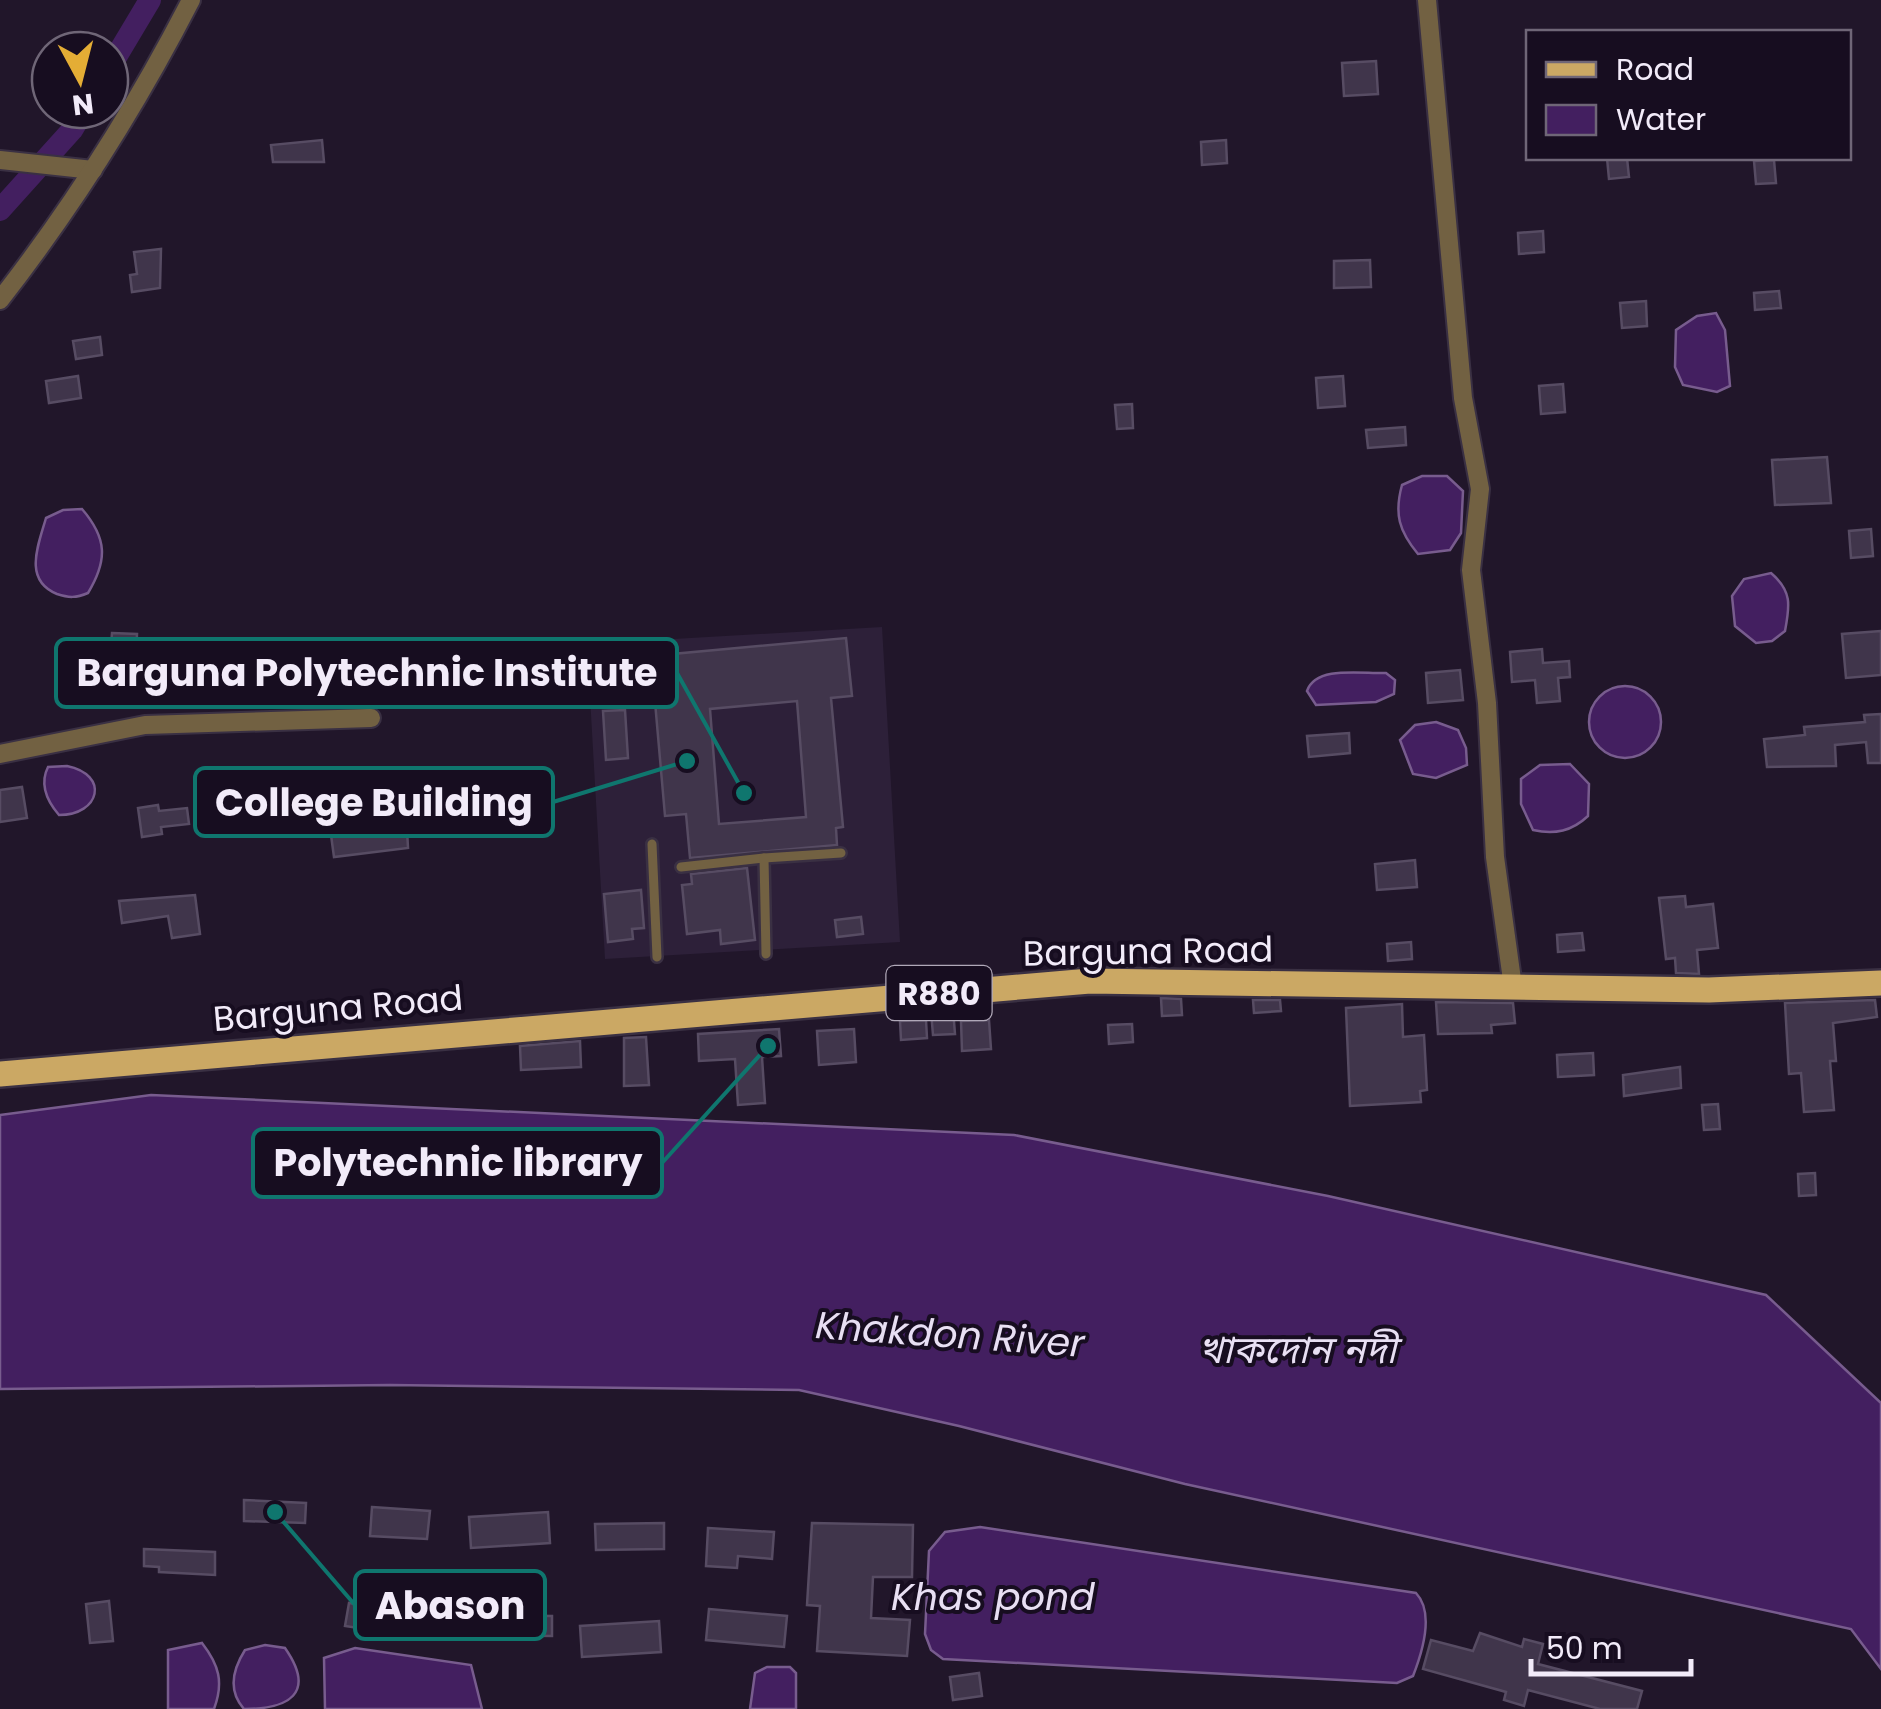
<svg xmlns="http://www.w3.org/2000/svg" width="1881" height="1709" font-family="Poppins,'Noto Sans Bengali',sans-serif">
<rect width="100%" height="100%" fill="#21162a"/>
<polygon fill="#2d2039" points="882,627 900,942 605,959 587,644"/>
<g fill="#431f60" stroke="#785c8e" stroke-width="2.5">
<polygon points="1716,313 1725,330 1730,386 1717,392 1683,385 1675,367 1676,330 1697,316"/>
<path d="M1422,476h25l16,15 -2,42 -11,17 -32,4c-19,-23 -24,-40 -16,-69z"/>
<path d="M82,509c25,29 26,51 6,84 -12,5 -19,5 -31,1 -34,-14 -19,-48 -11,-76l17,-8z"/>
<path d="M1771,573c21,18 19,32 14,58l-13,10 -16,2 -21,-17 -3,-30 12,-17z"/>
<path d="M1386,673l9,7 -1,14 -18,8 -60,3 -9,-14c9,-26 56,-17 79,-18z"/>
<circle cx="1625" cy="722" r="36"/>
<polygon points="1436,722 1458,730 1466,748 1467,765 1436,778 1413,774 1400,740 1415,725"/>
<path d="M1570,764l19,20 -1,32c-16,15 -33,19 -55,14l-12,-26v-25l19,-14z"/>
<path d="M67,766c43,9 33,49 -8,49 -12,-14 -20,-30 -11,-48z"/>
<polygon points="151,1095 1014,1135 1328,1196 1766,1295 1881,1403 1881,1669 1851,1629 1185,1484 959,1426 799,1390 390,1385 0,1389 0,1115"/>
<path d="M980,1527l436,66c19,20 6,60 -3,83l-16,7 -454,-24 -12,-9 -6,-16 4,-83 16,-19z"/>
<path d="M202,1643c17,22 22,39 12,66h-46v-59z"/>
<path d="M265,1645l20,3c32,46 3,61 -41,61 -17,-19 -11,-40 1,-59z"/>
<polygon points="355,1648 471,1665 482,1709 325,1709 324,1658"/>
<polygon points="767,1667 790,1667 796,1673 796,1709 750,1709 755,1673"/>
</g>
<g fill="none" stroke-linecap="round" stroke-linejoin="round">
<g stroke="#431f60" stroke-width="22">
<polyline points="110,67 150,0"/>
<polyline points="0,210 72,130 84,110"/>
</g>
</g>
<g fill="#40354b" stroke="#574c63" stroke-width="2.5" fill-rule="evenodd">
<polygon points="1376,61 1378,94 1344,96 1342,63"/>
<polygon points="322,140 324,162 273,162 271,145"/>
<polygon points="1226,140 1227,163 1202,165 1201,142"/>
<polygon points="1607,158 1627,158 1629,177 1609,179"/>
<polygon points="1774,160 1776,183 1756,184 1754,161"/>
<polygon points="1543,231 1544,252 1519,254 1518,233"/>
<polygon points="161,249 160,288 132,292 130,275 137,274 134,252"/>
<polygon points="1370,260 1371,287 1334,288 1334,261"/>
<polygon points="1779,291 1781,308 1755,310 1754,293"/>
<polygon points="1646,301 1647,326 1622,328 1620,303"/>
<polygon points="100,337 102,355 76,359 73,341"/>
<polygon points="78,376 81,398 49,403 46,381"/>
<polygon points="1343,376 1345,406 1318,408 1316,378"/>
<polygon points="1563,384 1565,412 1541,414 1539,386"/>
<polygon points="1132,404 1133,428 1117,429 1115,405"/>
<polygon points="1405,427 1406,445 1368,448 1366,430"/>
<polygon points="1827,457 1831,503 1775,505 1772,460"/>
<polygon points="1871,529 1873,556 1851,558 1849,531"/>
<polygon points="1881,631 1881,675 1846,678 1842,634"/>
<polygon points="112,633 137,634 136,656 172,651 176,677 157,680 156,672 103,669 102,661 110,660"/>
<path d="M846,638l6,58 -21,2 12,129 -7,1 1,17 -147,13 -4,-44 -21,2 -14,-160zM797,701l9,116 -87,7 -9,-115z"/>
<polygon points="1542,649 1543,663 1569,661 1570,677 1558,678 1560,701 1537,703 1535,680 1512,682 1510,652"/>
<polygon points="1460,670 1463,700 1428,703 1426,673"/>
<polygon points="625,710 628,758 606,760 603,711"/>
<polygon points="1881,714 1881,763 1868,763 1866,742 1835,745 1836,766 1767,767 1764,739 1805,735 1804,727 1865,722 1864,715"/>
<polygon points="1349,733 1350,753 1309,757 1307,736"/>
<polygon points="22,787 27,818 0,822 0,790"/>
<polygon points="158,805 159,811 187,808 189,824 161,827 162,834 142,837 138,808"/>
<polygon points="406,810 408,848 334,857 331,835 392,827 390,813"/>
<polygon points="1415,860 1417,887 1377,890 1375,864"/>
<polygon points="747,868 755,940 721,944 720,930 687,934 682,885 692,884 691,874"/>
<polygon points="641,890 644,928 632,929 633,939 608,942 604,894"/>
<polygon points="195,895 200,934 172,938 168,916 122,923 119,901"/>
<polygon points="1685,896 1686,907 1713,904 1718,948 1697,950 1699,974 1676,973 1675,958 1666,959 1659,898"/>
<polygon points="861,917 863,934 837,937 835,920"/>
<polygon points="1582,933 1584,950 1558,952 1557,935"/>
<polygon points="1411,942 1412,959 1388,961 1387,944"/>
<polygon points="1161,998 1181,999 1182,1015 1162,1016"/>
<polygon points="1253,1000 1280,1000 1281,1011 1254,1013"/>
<polygon points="1875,1000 1877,1017 1833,1023 1836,1061 1830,1061 1834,1110 1804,1112 1801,1073 1789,1074 1785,1003"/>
<polygon points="1436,1002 1513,1003 1515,1023 1491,1025 1492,1033 1438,1034"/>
<polygon points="1402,1004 1403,1037 1424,1035 1427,1090 1420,1091 1421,1102 1350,1106 1346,1008"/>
<polygon points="953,1009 955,1034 933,1035 931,1011"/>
<polygon points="926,1020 927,1038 901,1040 900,1021"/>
<polygon points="989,1020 991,1049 962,1051 961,1021"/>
<polygon points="1132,1024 1133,1042 1109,1044 1108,1025"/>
<polygon points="779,1029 781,1056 762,1057 765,1103 738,1105 735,1059 699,1061 698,1034"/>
<polygon points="854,1029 856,1062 819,1065 817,1031"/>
<polygon points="646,1037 649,1085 624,1086 624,1038"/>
<polygon points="580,1041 581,1067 521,1070 520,1046"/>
<polygon points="1593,1053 1594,1075 1558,1077 1557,1055"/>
<polygon points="1680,1067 1681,1088 1624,1096 1623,1075"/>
<polygon points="1718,1104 1720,1129 1704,1130 1702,1105"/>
<polygon points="1815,1173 1816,1195 1799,1196 1798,1174"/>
<polygon points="244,1500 306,1503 305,1523 244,1521"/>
<polygon points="372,1507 430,1511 427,1539 370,1536"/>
<polygon points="548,1512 550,1543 471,1548 469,1517"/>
<polygon points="664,1523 664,1549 596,1550 595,1524"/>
<polygon points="812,1523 913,1525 912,1577 873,1577 871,1618 910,1620 907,1656 817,1651 820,1606 807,1605"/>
<polygon points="708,1528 774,1532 772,1559 738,1556 737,1568 706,1566"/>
<polygon points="144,1549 215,1552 215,1575 159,1572 159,1567 144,1566"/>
<polygon points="109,1601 113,1641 90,1643 86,1604"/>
<polygon points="349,1603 415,1613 411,1636 345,1626"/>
<polygon points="709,1609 787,1616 784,1647 706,1640"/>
<polygon points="459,1615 552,1616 552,1636 459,1635"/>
<polygon points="659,1621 661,1652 582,1657 580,1626"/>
<polygon points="1480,1633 1522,1647 1524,1639 1543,1644 1538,1664 1642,1691 1637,1709 1600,1709 1528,1690 1524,1706 1504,1700 1506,1692 1423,1669 1431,1640 1473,1651"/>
<polygon points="979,1673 982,1696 953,1700 950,1677"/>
</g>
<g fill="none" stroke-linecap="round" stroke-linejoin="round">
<defs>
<g id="lane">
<polyline points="652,844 657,957"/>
<polyline points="681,867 764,858"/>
<polyline points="766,954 764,858 841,853"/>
</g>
<g id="street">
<polyline points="1427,0 1463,398 1480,489 1471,570 1487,703 1495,857 1513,987"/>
<polyline points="0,160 93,170"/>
<path d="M0,300c74,-95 136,-193 191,-300"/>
<polyline points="0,754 145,725 371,718"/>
</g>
<polyline id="primary" points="0,1074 1090,981 1709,990 1881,983"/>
</defs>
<use href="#lane" stroke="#3a3043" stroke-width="14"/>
<use href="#street" stroke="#3a3043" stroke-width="22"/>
<use href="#primary" stroke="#3a3043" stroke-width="30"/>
<use href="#lane" stroke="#726142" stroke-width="9"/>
<use href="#street" stroke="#726142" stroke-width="18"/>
<use href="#primary" stroke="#cba864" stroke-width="25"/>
</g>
<g text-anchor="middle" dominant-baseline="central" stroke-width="8" stroke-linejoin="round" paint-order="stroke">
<rect fill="#170d20" stroke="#b0a8b8" stroke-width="2.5" x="886.5" y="966" width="105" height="54" rx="8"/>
<g font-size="32" font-weight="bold" fill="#f2ebf9">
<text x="939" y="993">R880</text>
</g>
<g font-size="35" fill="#f2ebf9" stroke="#170d20">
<text transform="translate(1148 951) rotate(-1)">Barguna Road</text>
<text transform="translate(338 1008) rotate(-5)">Barguna Road</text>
</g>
<g font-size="38" font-style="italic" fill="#e8dff3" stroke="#170d20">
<text transform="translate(950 1334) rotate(4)">Khakdon River</text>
<text x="1297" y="1349">খাকদোন নদী</text>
<text x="993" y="1596">Khas pond</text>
</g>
</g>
<path fill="none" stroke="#0f766e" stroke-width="4" d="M744 793L677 673M687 761L553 802M768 1046L662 1163M275 1512L355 1605"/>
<g fill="#0f766e" stroke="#170d20" stroke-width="4">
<circle cx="744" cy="793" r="10"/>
<circle cx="687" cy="761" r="10"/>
<circle cx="768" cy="1046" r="10"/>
<circle cx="275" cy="1512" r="10"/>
</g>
<g fill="#170d20" stroke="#0f766e" stroke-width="4">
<rect x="56" y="639" width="621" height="68" rx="10"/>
<rect x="195" y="768" width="358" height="68" rx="10"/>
<rect x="253" y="1129" width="409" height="68" rx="10"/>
<rect x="355" y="1571" width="190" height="68" rx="10"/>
</g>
<g font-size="38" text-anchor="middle" font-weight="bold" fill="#f2ebf9">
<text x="367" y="686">Barguna Polytechnic Institute</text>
<text x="374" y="816">College Building</text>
<text x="458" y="1176">Polytechnic library</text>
<text x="450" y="1619">Abason</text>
</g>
<rect x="1526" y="30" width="325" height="130" fill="#170d20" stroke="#6f6677" stroke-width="2.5"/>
<rect x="1546" y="62" width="50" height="15" fill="#cba864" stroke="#6f6677" stroke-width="2.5"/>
<text x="1616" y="80" font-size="30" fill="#f2ebf9">Road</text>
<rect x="1546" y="105" width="50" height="30" fill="#431f60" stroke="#6f6677" stroke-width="2.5"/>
<text x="1616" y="130" font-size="30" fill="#f2ebf9">Water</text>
<g transform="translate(80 80) rotate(173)"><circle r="48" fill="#170d20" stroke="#6f6677" stroke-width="2.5"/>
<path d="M0-8L18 38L0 25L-18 38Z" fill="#e4ad35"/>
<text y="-15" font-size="28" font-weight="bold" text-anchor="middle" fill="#f2ebf9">N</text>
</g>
<path d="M1531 1659v15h160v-15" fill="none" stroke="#f2ebf9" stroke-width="5"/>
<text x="1546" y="1659" font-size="30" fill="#f2ebf9" stroke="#170d20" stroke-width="8" paint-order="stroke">50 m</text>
</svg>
